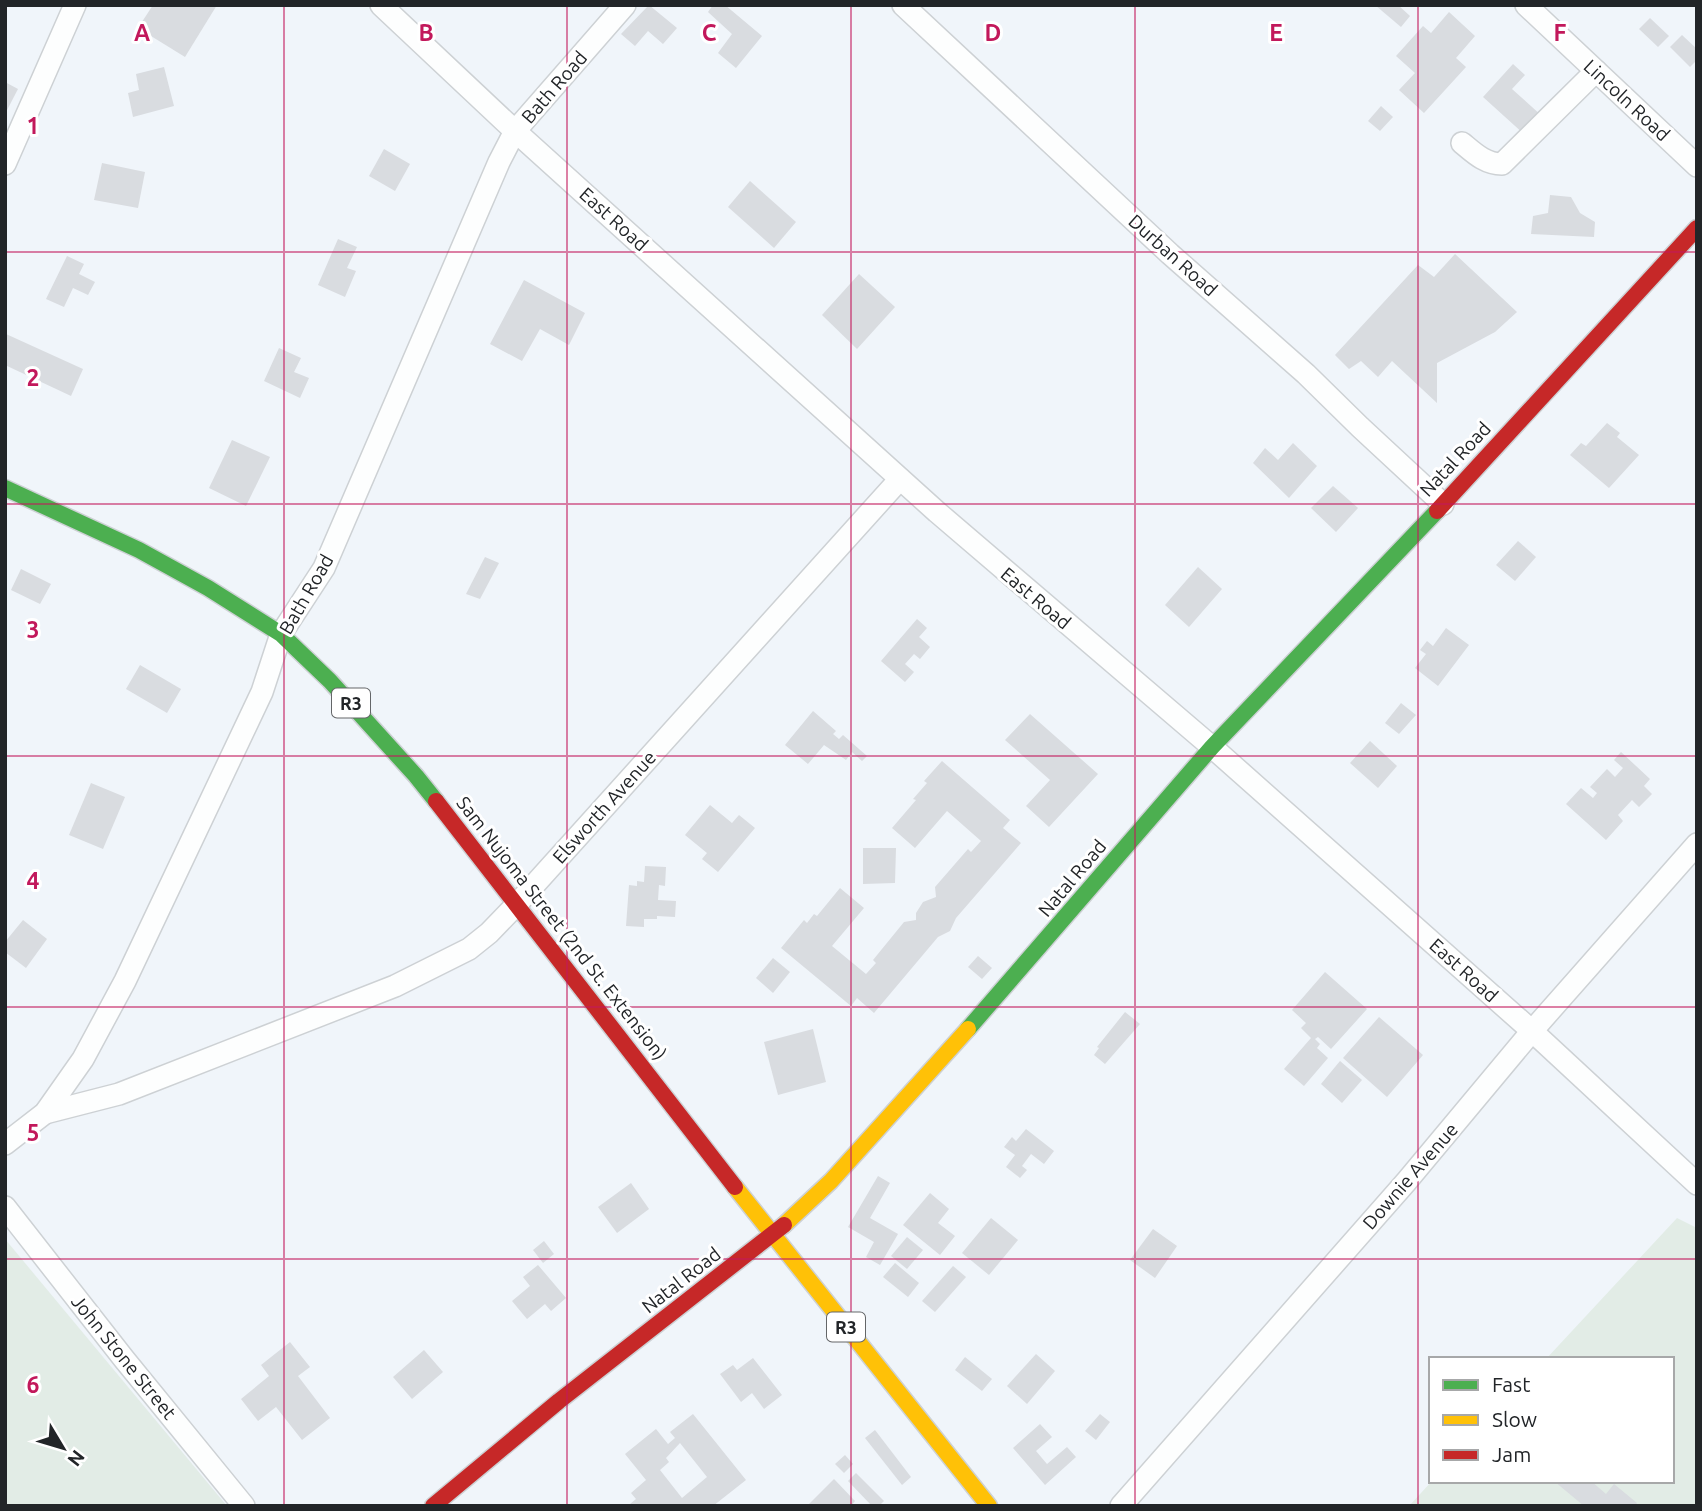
<svg xmlns="http://www.w3.org/2000/svg" width="1702" height="1511" font-family="Ubuntu,sans-serif">
<rect width="100%" height="100%" fill="#f0f5fa"/>
<g fill="#e2ece6">
<polygon points="1677,1218 1697,1228 1697,1506 1409,1506 1432,1481 1672,1481 1672,1359 1546,1359"/>
<polygon points="5,1239 227,1506 5,1506"/>
</g>
<g fill="#d9dce0" fill-rule="evenodd">
<polygon points="153,5 217,5 185,57 138,28"/>
<polygon points="649,5 677,28 663,44 648,31 635,46 621,34"/>
<polygon points="713,5 725,5 762,36 736,68 718,53 732,34 708,12"/>
<polygon points="1375,5 1398,5 1410,16 1401,27"/>
<polygon points="1449,12 1475,36 1456,58 1466,67 1424,113 1399,90 1415,73 1396,56 1423,26 1431,33"/>
<polygon points="1650,18 1669,36 1658,47 1639,29"/>
<polygon points="1682,35 1697,49 1697,60 1690,67 1670,47"/>
<polygon points="1513,64 1525,75 1512,89 1542,116 1525,135 1483,97"/>
<polygon points="164,67 174,106 133,117 128,93 139,90 136,74"/>
<polygon points="5,82 18,89 5,114"/>
<polygon points="1381,106 1393,117 1380,131 1368,121"/>
<polygon points="384,149 410,164 395,191 369,176"/>
<polygon points="102,163 145,172 138,208 94,200"/>
<polygon points="750,181 796,222 774,248 728,207"/>
<polygon points="1550,195 1571,197 1580,213 1595,222 1594,237 1531,234 1533,216 1548,213"/>
<polygon points="338,239 357,247 347,268 356,271 345,297 318,285"/>
<polygon points="1455,254 1517,312 1495,332 1437,363 1437,403 1392,361 1378,377 1361,361 1349,369 1335,355 1418,265 1434,277"/>
<polygon points="67,256 84,264 79,274 95,282 88,295 73,288 64,307 46,299"/>
<polygon points="859,274 895,307 857,349 822,315"/>
<polygon points="524,280 585,313 569,345 540,329 522,361 490,344"/>
<polygon points="6,334 83,369 71,396 5,365"/>
<polygon points="279,348 301,358 294,372 309,378 300,398 264,381"/>
<polygon points="1607,423 1620,433 1617,437 1639,455 1609,488 1570,455 1581,443 1586,446"/>
<polygon points="232,440 270,457 246,506 209,488"/>
<polygon points="1293,443 1317,466 1289,498 1253,463 1265,448 1278,460"/>
<polygon points="1333,486 1358,508 1336,532 1311,508"/>
<polygon points="1518,541 1536,557 1515,581 1496,565"/>
<polygon points="485,557 499,563 480,599 466,594"/>
<polygon points="1198,567 1222,589 1189,627 1165,605"/>
<polygon points="21,569 51,584 40,604 11,590"/>
<polygon points="917,619 927,628 919,637 930,647 920,659 914,654 905,664 914,672 905,682 881,661"/>
<polygon points="1446,628 1469,645 1438,686 1415,668 1426,654 1420,650 1427,641 1433,646"/>
<polygon points="140,665 181,689 167,713 126,689"/>
<polygon points="1401,703 1416,715 1399,734 1385,723"/>
<polygon points="813,711 836,731 833,734 839,739 843,735 867,756 862,761 852,752 846,760 824,745 808,764 785,745"/>
<polygon points="1030,714 1098,774 1049,827 1026,806 1050,780 1005,740"/>
<polygon points="1370,741 1397,766 1378,788 1350,763"/>
<polygon points="1621,752 1650,779 1644,786 1652,794 1639,807 1632,800 1618,815 1623,821 1606,840 1566,804 1581,788 1593,798 1597,793 1590,787 1607,769 1615,777 1623,768 1614,760"/>
<polygon points="942,761 1010,820 1003,828 1021,843 956,918 950,931 938,937 874,1013 857,998 851,1006 781,948 804,920 807,923 814,914 817,916 840,888 864,908 832,946 866,974 876,963 873,960 904,922 916,920 916,913 923,902 936,897 935,887 968,849 971,852 981,841 947,811 915,848 892,828 916,800 913,799 927,783 924,781"/>
<polygon points="91,783 125,797 103,849 69,835"/>
<polygon points="710,805 732,823 739,815 755,828 718,872 702,859 707,853 685,835"/>
<polygon points="863,848 896,848 895,883 863,884"/>
<polygon points="645,866 666,867 665,886 659,885 658,900 676,901 675,917 657,916 657,919 644,919 644,927 626,926 629,885 637,886 637,881 644,882"/>
<polygon points="23,920 47,939 26,968 5,952 5,942"/>
<polygon points="978,956 992,968 982,979 968,967"/>
<polygon points="773,958 790,972 773,993 756,978"/>
<polygon points="1325,972 1367,1009 1331,1049 1318,1037 1315,1039 1320,1044 1317,1048 1328,1058 1304,1086 1284,1069 1311,1038 1301,1028 1306,1023 1292,1010"/>
<polygon points="1125,1012 1140,1024 1105,1064 1094,1055 1099,1048 1097,1047"/>
<polygon points="1379,1017 1423,1055 1387,1097 1343,1058"/>
<polygon points="813,1029 826,1082 778,1095 764,1042"/>
<polygon points="1340,1061 1362,1080 1342,1103 1321,1084"/>
<polygon points="1026,1129 1054,1151 1044,1164 1031,1154 1022,1166 1027,1170 1020,1178 1006,1167 1015,1155 1004,1147 1012,1137 1016,1141"/>
<polygon points="878,1176 890,1183 870,1218 898,1234 880,1265 866,1257 874,1242 848,1227"/>
<polygon points="631,1183 649,1209 617,1233 598,1207"/>
<polygon points="930,1193 949,1209 938,1223 955,1236 940,1255 903,1225"/>
<polygon points="991,1218 1018,1240 989,1275 962,1253"/>
<polygon points="1153,1229 1177,1246 1155,1278 1130,1260"/>
<polygon points="907,1237 923,1250 907,1269 891,1256"/>
<polygon points="544,1241 554,1254 543,1263 533,1250"/>
<polygon points="895,1263 919,1283 908,1297 883,1277"/>
<polygon points="538,1265 566,1298 551,1311 545,1304 527,1319 512,1301 530,1286 523,1277"/>
<polygon points="953,1266 966,1277 935,1312 922,1301"/>
<polygon points="290,1342 310,1367 298,1376 330,1418 302,1440 276,1407 258,1421 241,1399 269,1376 261,1365"/>
<polygon points="424,1350 443,1372 412,1399 393,1377"/>
<polygon points="1036,1354 1055,1371 1027,1404 1007,1386"/>
<polygon points="965,1357 992,1379 982,1391 955,1370"/>
<polygon points="753,1358 782,1395 764,1409 752,1393 741,1402 720,1374 733,1365 737,1370"/>
<path d="M693,1414l53,66 -33,26h-81l-2,-2 6,-5 -5,-6 15,-13 -21,-26 31,-25 12,15 7,-6 -5,-6zM680,1443l27,34 -25,21 -22,-28 9,-8 -3,-4z"/>
<polygon points="1100,1414 1110,1422 1096,1440 1085,1431"/>
<polygon points="1040,1424 1052,1437 1036,1451 1047,1464 1067,1447 1076,1457 1045,1485 1013,1448"/>
<polygon points="875,1430 911,1477 902,1485 865,1438"/>
<polygon points="845,1455 853,1464 844,1473 835,1464"/>
<polygon points="856,1473 884,1501 879,1506 872,1506 848,1481"/>
<polygon points="834,1479 855,1501 851,1506 807,1506"/>
<polygon points="1554,1481 1591,1481 1606,1494 1614,1484 1637,1503 1635,1506 1584,1506"/>
</g>
<g fill="none" stroke-linecap="round" stroke-linejoin="round">
<defs>
<g id="street">
<polyline points="381,5 515,131 937,512 1212,747 1532,1031 1697,1184"/>
<polyline points="903,5 1170,254 1306,374 1360,427 1443,504"/>
<polyline points="1526,5 1697,166"/>
<path d="M1462,143c12,10 23,21 40,21l94,-93"/>
<polyline points="5,164 75,5"/>
<polyline points="45,1113 119,1094 395,986 469,949 489,933 517,904 900,479"/>
<polyline points="5,1144 45,1113 83,1059 125,981 262,692 281,634 324,568 499,162 515,131 625,5"/>
<polyline points="5,1207 124,1359 244,1506"/>
<polyline points="1121,1506 1406,1182 1532,1031 1697,844"/>
</g>
<g id="fast">
<polyline points="5,488 139,550 208,588 281,634 330,681 416,776 436,801"/>
<polyline points="968,1029 1212,747 1437,511"/>
</g>
<g id="slow">
<polyline points="735,1187 989,1506"/>
<polyline points="784,1225 831,1181 968,1029"/>
</g>
<g id="jam">
<polyline points="1437,511 1697,228"/>
<polyline points="436,801 735,1187"/>
<polyline points="433,1506 559,1401 784,1225"/>
</g>
</defs>
<use href="#street" stroke="#cdd1d4" stroke-width="24"/>
<use href="#fast" stroke="#cdd1d4" stroke-width="19"/>
<use href="#slow" stroke="#cdd1d4" stroke-width="19"/>
<use href="#jam" stroke="#cdd1d4" stroke-width="19"/>
<use href="#street" stroke="#fdfefe" stroke-width="21"/>
<use href="#fast" stroke="#4caf50" stroke-width="16"/>
<use href="#slow" stroke="#ffc107" stroke-width="16"/>
<use href="#jam" stroke="#c62828" stroke-width="16"/>
</g>
<path fill="none" stroke="#c2185b" stroke-width="2" stroke-opacity="0.55" d="M284,5v1501M567,5v1501M851,5v1501M1135,5v1501M1418,5v1501M5,252h1692M5,504h1692M5,756h1692M5,1007h1692M5,1259h1692"/>
<g text-anchor="middle" dominant-baseline="central" stroke-width="6" stroke-linejoin="round" paint-order="stroke">
<g fill="#fff" stroke="#646668" stroke-width="2">
<rect x="332" y="688.5" width="38" height="29" rx="5"/>
<rect x="827" y="1312.5" width="38" height="29" rx="5"/>
</g>
<g font-size="18" font-weight="bold" fill="#222528">
<text x="351" y="703">R3</text>
<text x="846" y="1327">R3</text>
</g>
<g font-size="19" fill="#222528" stroke="#fff">
<text transform="translate(554 87) rotate(-49)">Bath Road</text>
<text transform="translate(1627 100) rotate(43)">Lincoln Road</text>
<text transform="translate(614 219) rotate(42)">East Road</text>
<text transform="translate(1173 255) rotate(42)">Durban Road</text>
<text transform="translate(1455 459) rotate(-47)">Natal Road</text>
<text transform="translate(306 594) rotate(-60)">Bath Road</text>
<text transform="translate(1036 598) rotate(40)">East Road</text>
<text transform="translate(604 807) rotate(-48)">Elsworth Avenue</text>
<text transform="translate(1072 878) rotate(-50)">Natal Road</text>
<text transform="translate(562 928) rotate(52)">Sam Nujoma Street (2nd St. Extension)</text>
<text transform="translate(1464 970) rotate(42)">East Road</text>
<text transform="translate(1410 1176) rotate(-49)">Downie Avenue</text>
<text transform="translate(681 1280) rotate(-38)">Natal Road</text>
<text transform="translate(124 1357) rotate(51)">John Stone Street</text>
</g>
</g>
<g font-size="23" text-anchor="middle" font-weight="bold" fill="#c2185b" stroke="#fff" stroke-width="6" stroke-linejoin="round" paint-order="stroke">
<text x="142" y="41">A</text>
<text x="426" y="41">B</text>
<text x="709" y="41">C</text>
<text x="993" y="41">D</text>
<text x="1276" y="41">E</text>
<text x="1560" y="41">F</text>
<text x="33" y="134">1</text>
<text x="33" y="386">2</text>
<text x="33" y="638">3</text>
<text x="33" y="889">4</text>
<text x="33" y="1141">5</text>
<text x="33" y="1393">6</text>
</g>
<rect width="1702" height="1511" fill="none" stroke="#222528" stroke-width="14"/>
<rect x="1429" y="1357" width="245" height="126" fill="#ffffff" stroke="#a7a8a9" stroke-width="2"/>
<rect x="1443" y="1380" width="35" height="10" fill="#4caf50" stroke="#a7a8a9" stroke-width="2"/>
<text x="1492" y="1392" font-size="21" fill="#222528">Fast</text>
<rect x="1443" y="1415" width="35" height="10" fill="#ffc107" stroke="#a7a8a9" stroke-width="2"/>
<text x="1492" y="1427" font-size="21" fill="#222528">Slow</text>
<rect x="1443" y="1450" width="35" height="10" fill="#c62828" stroke="#a7a8a9" stroke-width="2"/>
<text x="1492" y="1462" font-size="21" fill="#222528">Jam</text>
<g transform="translate(63 1448) rotate(128)" stroke="#ffffff" stroke-width="5" paint-order="stroke">
<path d="M0-5L12 26L0 18L-12 26Z" fill="#222528"/>
<text y="-10" font-size="19" font-weight="bold" text-anchor="middle" fill="#222528">N</text>
</g>
</svg>
